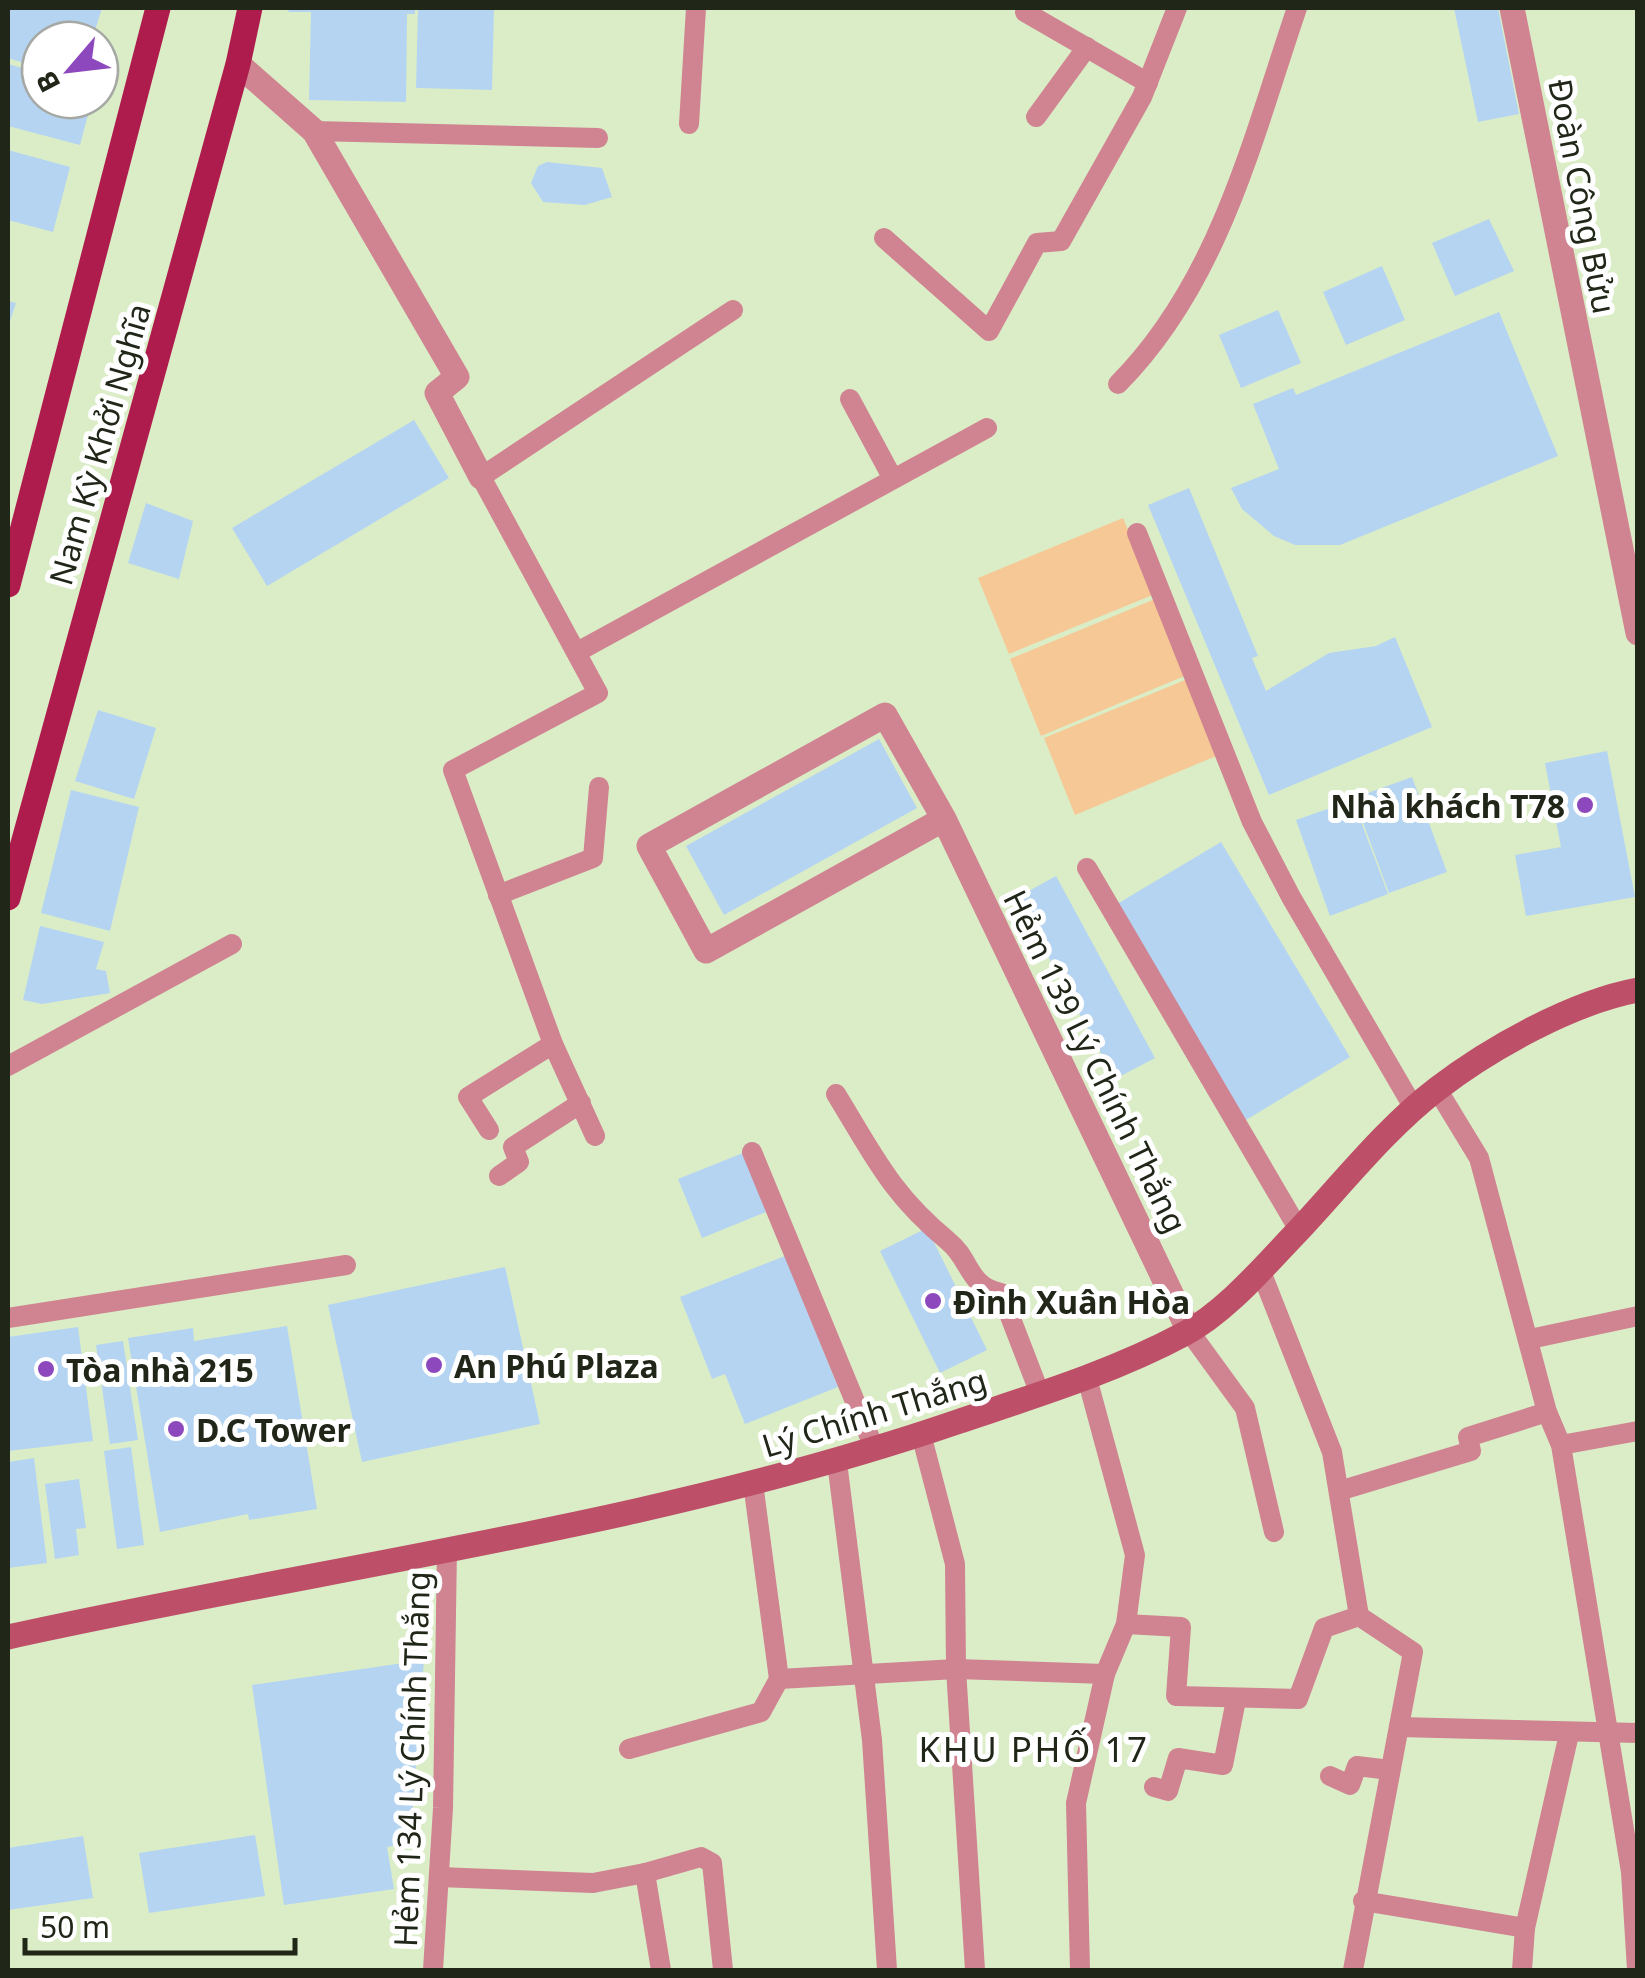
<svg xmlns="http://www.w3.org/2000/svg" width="1645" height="1978" font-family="'Noto Sans',sans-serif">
<rect width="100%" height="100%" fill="#dbedc7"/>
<g fill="#f6c896">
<polygon points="1123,518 1155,594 1009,654 978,578"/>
<polygon points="1155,599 1187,675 1041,736 1010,659"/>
<polygon points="1190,678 1221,754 1075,815 1044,738"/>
</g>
<g fill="#b5d4f2">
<polygon points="8,8 102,8 92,40 40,40 40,68 8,58"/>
<polygon points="290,8 415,8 415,14 407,14 406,102 309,100 311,12 288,12"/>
<polygon points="418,8 494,8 492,90 416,88"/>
<polygon points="1454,8 1498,8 1519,114 1478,122"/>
<polygon points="8,64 40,73 40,100 92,100 80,145 8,126"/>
<polygon points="8,150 70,167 53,232 8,220"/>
<polygon points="547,162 602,168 612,197 585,205 543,202 531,183 538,166"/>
<polygon points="1489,219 1514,271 1455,296 1432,243"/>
<polygon points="1382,266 1405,320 1346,345 1323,292"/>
<polygon points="8,301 16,303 8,327"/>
<polygon points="1278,310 1301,363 1241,388 1219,335"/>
<polygon points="1499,312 1558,456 1340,545 1295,545 1274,536 1242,509 1231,488 1279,469 1253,404 1293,388 1296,395"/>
<polygon points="414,420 449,478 267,586 232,528"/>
<polygon points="1189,488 1258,656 1252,658 1266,691 1329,653 1376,646 1395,637 1432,727 1269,795 1148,505"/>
<polygon points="146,503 193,521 179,579 128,563"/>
<polygon points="98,710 156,728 134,799 75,781"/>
<polygon points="879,739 917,808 724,915 686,846"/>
<polygon points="1607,751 1635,897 1526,916 1515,855 1561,847 1545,763"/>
<polygon points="1412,777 1447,872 1389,893 1354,798"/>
<polygon points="71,790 139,807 110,931 41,913"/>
<polygon points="1353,800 1388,894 1330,916 1296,820"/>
<polygon points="1221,842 1350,1057 1246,1120 1117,904"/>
<polygon points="1056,876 1155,1058 1115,1079 1016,898"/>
<polygon points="40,926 104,942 96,969 106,971 110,993 42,1004 23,1000"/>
<polygon points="743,1153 766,1212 702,1238 678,1179"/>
<polygon points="927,1228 987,1350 940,1373 880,1251"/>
<polygon points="785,1256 838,1387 745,1424 725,1374 712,1379 680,1297"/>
<polygon points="505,1267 540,1424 362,1462 328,1305"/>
<polygon points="287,1326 317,1509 249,1520 248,1514 160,1532 128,1338 193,1328 194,1341"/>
<polygon points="78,1327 93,1441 8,1451 8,1337"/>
<polygon points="123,1341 138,1440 110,1444 96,1345"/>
<polygon points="131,1447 144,1545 117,1549 104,1451"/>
<polygon points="34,1458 47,1563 8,1568 8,1462"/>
<polygon points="79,1479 86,1528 76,1529 79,1555 55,1559 45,1484"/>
<polygon points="424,1660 410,1843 387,1847 394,1889 284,1905 252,1685"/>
<polygon points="255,1835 265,1896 149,1913 139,1853"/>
<polygon points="83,1836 93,1898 8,1910 8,1848"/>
</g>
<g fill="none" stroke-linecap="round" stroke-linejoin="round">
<g stroke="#d08391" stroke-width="20">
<polyline points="1025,12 1148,83"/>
<polyline points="1036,117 1087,47"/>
<polyline points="689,124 696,8"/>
<polyline points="314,131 598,138"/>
<polyline points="884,238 989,331 1037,243 1061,241 1142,97 1177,8"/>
<path d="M1118,384c101,-102 134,-244 179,-376"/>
<polyline points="850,399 893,479"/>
<polyline points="1137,533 1252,822 1291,897 1415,1110"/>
<polyline points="579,651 987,428"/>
<polyline points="1087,868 1299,1230"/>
<polyline points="498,895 593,858 599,787"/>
<polyline points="8,1066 232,944"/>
<polyline points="1437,1089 1479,1158 1547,1412 1561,1445 1631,1872 1637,1970"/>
<path d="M836,1094c38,62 55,100 112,147 23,18 19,45 53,52l39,101"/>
<polyline points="489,1130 468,1097 553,1044"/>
<polyline points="595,1136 553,1044 453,770 598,693 481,477 733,310"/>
<polyline points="752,1152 875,1450"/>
<polyline points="499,1176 519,1162 513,1147 581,1103"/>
<polyline points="1260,1269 1332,1452 1359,1616 1413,1652 1353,1970"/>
<polyline points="8,1318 346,1265"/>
<polyline points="1189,1331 1245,1408 1274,1532"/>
<polyline points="1530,1339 1638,1316"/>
<polyline points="921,1434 955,1564 956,1669 975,1970"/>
<polyline points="1561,1445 1638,1431"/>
<polyline points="837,1462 872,1740 887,1970"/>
<polyline points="1339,1491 1471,1451 1468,1437 1547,1412"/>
<polyline points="1126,1624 1181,1627 1176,1696 1298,1699 1324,1628 1359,1616"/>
<polyline points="779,1679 956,1669 1105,1674"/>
<polyline points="1399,1727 1638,1733"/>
<polyline points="629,1749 761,1712 779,1679 753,1483"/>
<polyline points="1330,1776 1350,1785 1357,1766 1390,1770"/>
<polyline points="1154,1787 1168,1791 1178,1758 1223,1765 1236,1700"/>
<polyline points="645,1873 701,1857 712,1863 723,1970"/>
<polyline points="439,1877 593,1883 645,1873 661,1970"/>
<polyline points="1363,1901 1525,1928"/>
<polyline points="433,1970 443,1808 447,1548"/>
<polyline points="1080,1970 1076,1803 1105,1674 1126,1624 1135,1555 1087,1378"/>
<polyline points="1522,1970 1525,1928 1569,1734"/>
</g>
<g stroke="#d08391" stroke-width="25">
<polyline points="1512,8 1638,633"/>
<polyline points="238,64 314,131 457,377 437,393 481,477"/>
<polyline points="944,819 706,951 649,846 885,715 944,819 1189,1331"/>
</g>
<path stroke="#be4f69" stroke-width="25" d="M8,1637c316,-70 642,-110 949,-215 77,-26 156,-50 227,-88 43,-23 81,-69 114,-103 44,-47 88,-103 139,-142 53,-41 136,-87 201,-99"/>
<g stroke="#ae1c4d" stroke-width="25">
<polyline points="8,585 158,8"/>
<polyline points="8,898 238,64 250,8"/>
</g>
</g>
<g fill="#8c48bc" stroke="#fff" stroke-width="4">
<circle cx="1585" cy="805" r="10"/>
<circle cx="933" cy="1301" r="10"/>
<circle cx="434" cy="1365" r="10"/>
<circle cx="46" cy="1369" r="10"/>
<circle cx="176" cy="1429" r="10"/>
</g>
<g text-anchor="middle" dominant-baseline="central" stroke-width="10" stroke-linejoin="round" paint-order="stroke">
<g font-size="32" fill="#202618" stroke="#fff">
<text transform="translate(1583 196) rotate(79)">Đoàn Công Bửu</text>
<text transform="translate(99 444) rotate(-74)">Nam Kỳ Khởi Nghĩa</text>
<text transform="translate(1096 1061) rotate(64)">Hẻm 139 Lý Chính Thắng</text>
<text transform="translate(874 1412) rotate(-17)">Lý Chính Thắng</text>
<text transform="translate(411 1759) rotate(-88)">Hẻm 134 Lý Chính Thắng</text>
</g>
<g font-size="32" font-weight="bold" fill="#202618" stroke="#fff" text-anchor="start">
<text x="1565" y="805" text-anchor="end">Nhà khách T78</text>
<text x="953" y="1301">Đình Xuân Hòa</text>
<text x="454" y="1365">An Phú Plaza</text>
<text x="66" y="1369">Tòa nhà 215</text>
<text x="196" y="1429">D.C Tower</text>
</g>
<g font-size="35" letter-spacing="2.5" fill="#202618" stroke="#fff">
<text x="1034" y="1748">KHU PHỐ 17</text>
</g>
</g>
<rect width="1645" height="1978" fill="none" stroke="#202618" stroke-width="20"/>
<g transform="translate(70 70) rotate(242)"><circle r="48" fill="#ffffff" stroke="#a6a8a3" stroke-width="2.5"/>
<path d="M0-8L18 38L0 25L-18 38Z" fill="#8c48bc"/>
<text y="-15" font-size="28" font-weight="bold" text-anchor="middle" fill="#202618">B</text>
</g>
<path d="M25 1938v15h270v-15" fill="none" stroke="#202618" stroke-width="5"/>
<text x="40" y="1938" font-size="30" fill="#202618" stroke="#ffffff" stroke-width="8" paint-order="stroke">50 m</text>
</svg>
